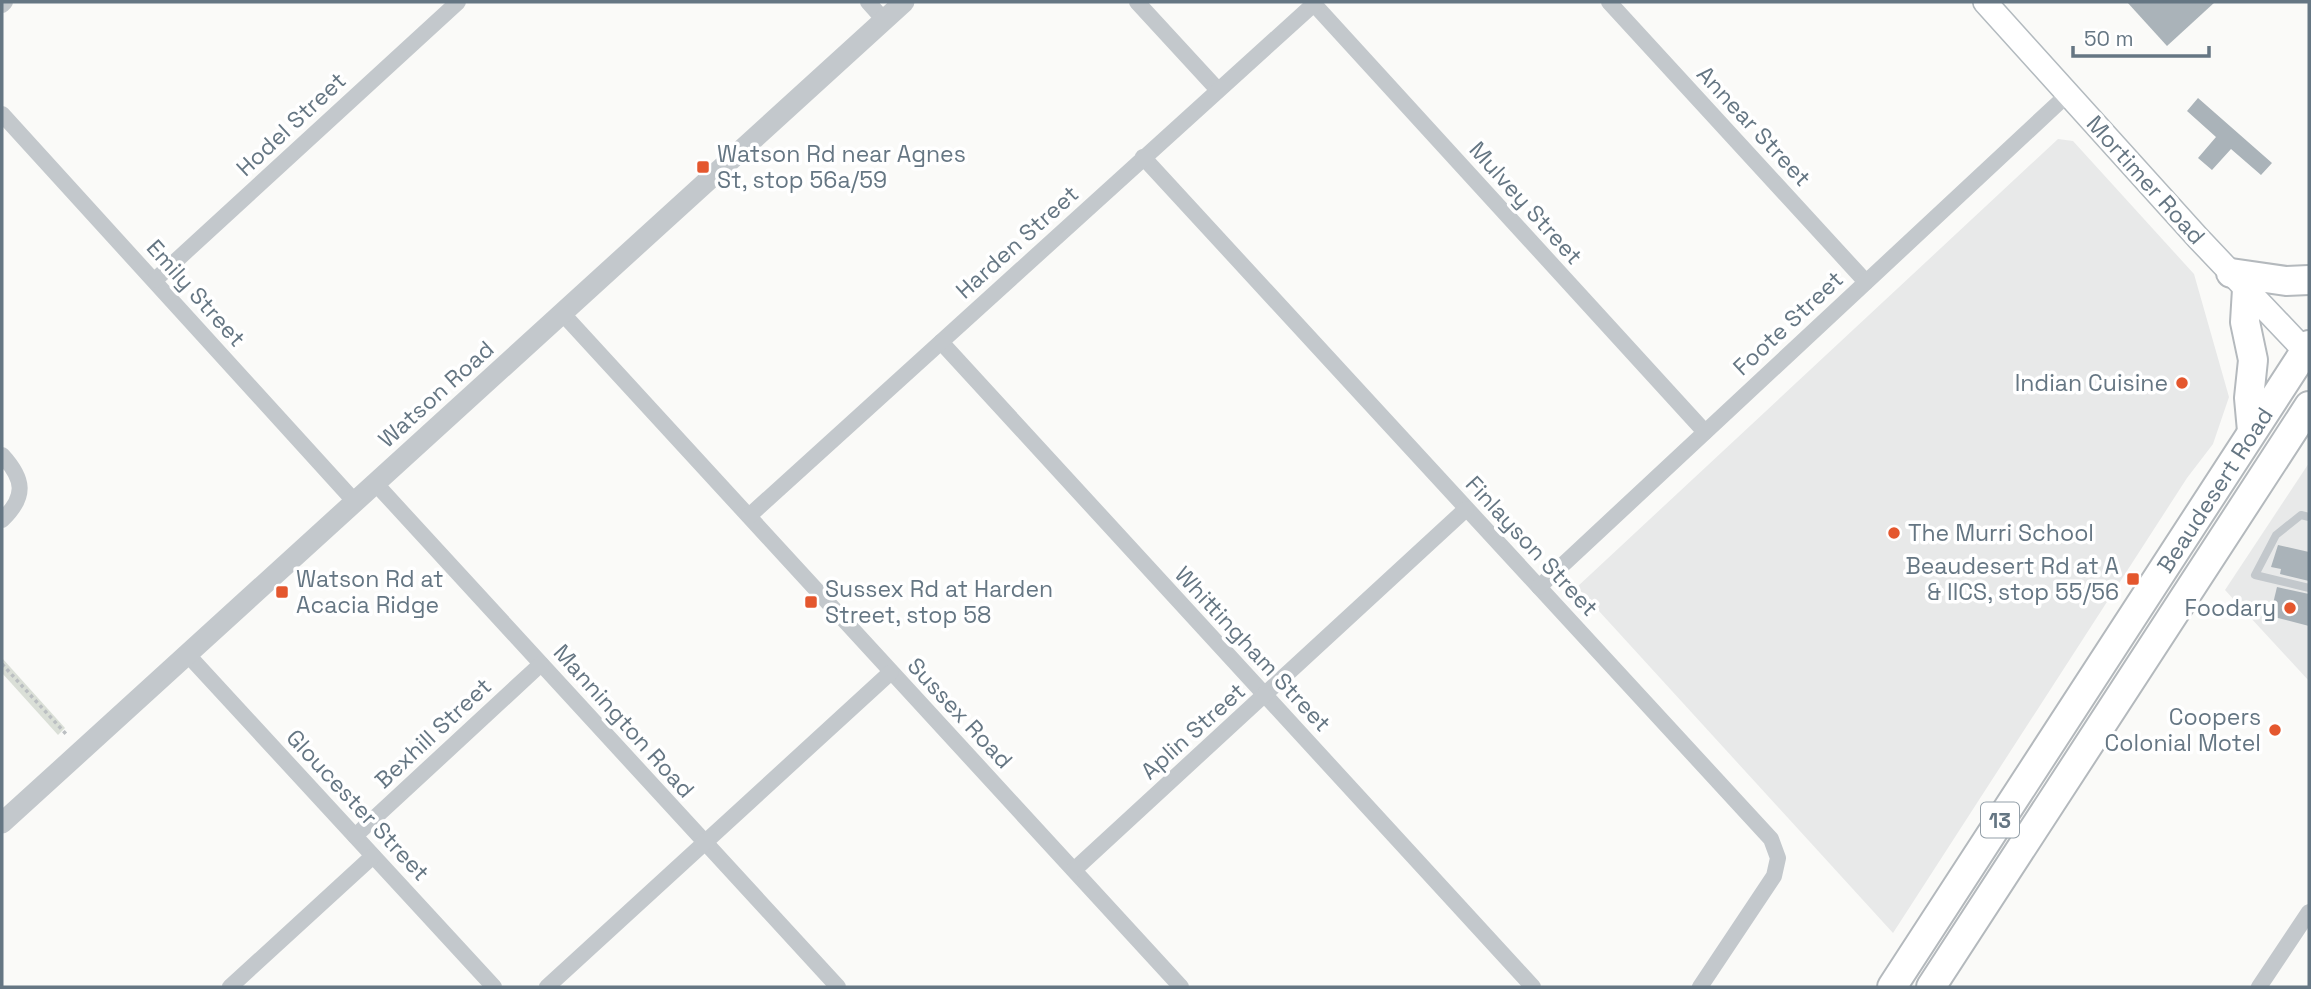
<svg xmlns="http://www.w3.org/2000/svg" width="2311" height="989" font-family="'Space Grotesk',sans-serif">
<rect width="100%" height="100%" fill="#fafaf8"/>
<g fill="#e8e9e9">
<polygon points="2058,139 2073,141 2194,274 2229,397 2213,444 2187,478 1893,933 1577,587"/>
<polygon points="2309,463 2309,681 2225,590"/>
</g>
<polygon fill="#dadfd7" points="2,658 65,728 58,735 2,673"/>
<g fill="#aab3b9">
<polygon points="2127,2 2215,2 2167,46"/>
<polygon points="2198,98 2272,163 2261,175 2231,149 2212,170 2198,158 2216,137 2187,111"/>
<polygon points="2278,545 2309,552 2309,581 2280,574 2281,569 2271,567"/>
<polygon points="2277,587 2309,594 2309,626 2270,616"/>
</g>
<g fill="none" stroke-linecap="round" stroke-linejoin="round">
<defs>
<polyline id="secondary" points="1985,2 2198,238 2309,355"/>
<g id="trunk">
<polyline points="2231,273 2286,281 2309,280"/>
<polyline points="2247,289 2245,322 2253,360 2249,398 2252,431"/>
<polyline points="1892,987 2309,345"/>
<polyline points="1931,987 2309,406"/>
</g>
</defs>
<use href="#secondary" stroke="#b3babf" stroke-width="26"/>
<use href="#trunk" stroke="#b4b9bd" stroke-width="32"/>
<polyline stroke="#bbbfc2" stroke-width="3.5" stroke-dasharray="3.5 3.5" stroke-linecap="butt" points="2,664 66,734"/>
<polyline stroke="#c3c8cc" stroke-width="8" points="2309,517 2301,515 2276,535 2255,575 2309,588"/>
<g stroke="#c3c8cc" stroke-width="16">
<polyline points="868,2 884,20"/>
<polyline points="1137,2 1218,90"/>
<polyline points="1609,2 1866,282"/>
<polyline points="1314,4 1705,432"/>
<polyline points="2,5 5,2"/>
<polyline points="2,114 356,503"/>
<polyline points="1143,157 1771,839 1778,858 1774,876 1700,987"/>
<polyline points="155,280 458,2"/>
<polyline points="563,314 1181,987"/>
<polyline points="941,342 1533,987"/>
<path d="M2,455c22,24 25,41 0,65"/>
<polyline points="376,484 838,987"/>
<polyline points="749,516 1316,2"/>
<polyline points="1539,587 2068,94"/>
<polyline points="188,655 494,987"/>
<polyline points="355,836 541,664"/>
<polyline points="1074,870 1466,509"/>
<polyline points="230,987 373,856"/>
<polyline points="547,987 891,672"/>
<polyline points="2259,987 2309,912"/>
</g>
<polyline stroke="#c3c8cc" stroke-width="21" points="2,823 904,2"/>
<use href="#secondary" stroke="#fff" stroke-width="23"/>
<use href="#trunk" stroke="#fff" stroke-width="28"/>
</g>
<g fill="#e4572e" stroke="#fff" stroke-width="2.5">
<rect x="696" y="160" width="14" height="14" rx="3.5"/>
<circle cx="2182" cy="383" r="7"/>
<circle cx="1894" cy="533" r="7"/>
<rect x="2126" y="572" width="14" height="14" rx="3.5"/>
<rect x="275" y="585" width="14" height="14" rx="3.5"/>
<rect x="804" y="595" width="14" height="14" rx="3.5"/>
<circle cx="2290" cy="608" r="7"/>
<circle cx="2275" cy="730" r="7"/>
</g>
<g text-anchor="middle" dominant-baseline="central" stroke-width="7" stroke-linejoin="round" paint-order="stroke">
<rect fill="#fff" stroke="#939fa8" stroke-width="2" x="1981" y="802.5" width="38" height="35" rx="5"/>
<g font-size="21" font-weight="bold" fill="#657683">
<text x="2000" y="820">13</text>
</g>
<g font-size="23" fill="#657683" stroke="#fff">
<text transform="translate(291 124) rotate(-43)">Hodel Street</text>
<text transform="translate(1754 126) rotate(47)">Annear Street</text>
<text transform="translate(2146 180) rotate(48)">Mortimer Road</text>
<text transform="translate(1526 203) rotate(48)">Mulvey Street</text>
<text transform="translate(1017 242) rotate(-42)">Harden Street</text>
<text transform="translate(196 293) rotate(48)">Emily Street</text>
<text transform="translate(1788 323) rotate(-43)">Foote Street</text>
<text transform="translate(436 394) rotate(-42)">Watson Road</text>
<text transform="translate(2215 490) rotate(-57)">Beaudesert Road</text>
<text transform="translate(1532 546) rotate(47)">Finlayson Street</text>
<text transform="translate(1253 649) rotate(47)">Whittingham Street</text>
<text transform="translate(960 713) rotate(47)">Sussex Road</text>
<text transform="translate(624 721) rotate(48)">Mannington Road</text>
<text transform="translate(1193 731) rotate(-42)">Aplin Street</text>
<text transform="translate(433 733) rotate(-43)">Bexhill Street</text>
<text transform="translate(358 805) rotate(47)">Gloucester Street</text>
</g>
<g font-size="23" fill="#657683" stroke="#fff" text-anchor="start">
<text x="717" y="154">Watson Rd near Agnes<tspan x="717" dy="26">St, stop 56a/59</tspan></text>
<text x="2168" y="383" text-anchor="end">Indian Cuisine</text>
<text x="1908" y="533">The Murri School</text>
<text x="2119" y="566" text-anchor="end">Beaudesert Rd at A<tspan x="2119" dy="26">&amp; IICS, stop 55/56</tspan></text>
<text x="296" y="579">Watson Rd at<tspan x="296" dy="26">Acacia Ridge</tspan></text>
<text x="825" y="589">Sussex Rd at Harden<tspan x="825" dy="26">Street, stop 58</tspan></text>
<text x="2276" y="608" text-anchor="end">Foodary</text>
<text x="2261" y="717" text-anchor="end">Coopers<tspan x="2261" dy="26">Colonial Motel</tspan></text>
</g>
</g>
<rect width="2311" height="989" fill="none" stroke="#657683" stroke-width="7"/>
<path d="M2073 46v10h136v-10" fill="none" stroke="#657683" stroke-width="3.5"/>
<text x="2084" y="46" font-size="21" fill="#657683" stroke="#ffffff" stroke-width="5" paint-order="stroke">50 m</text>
</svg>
